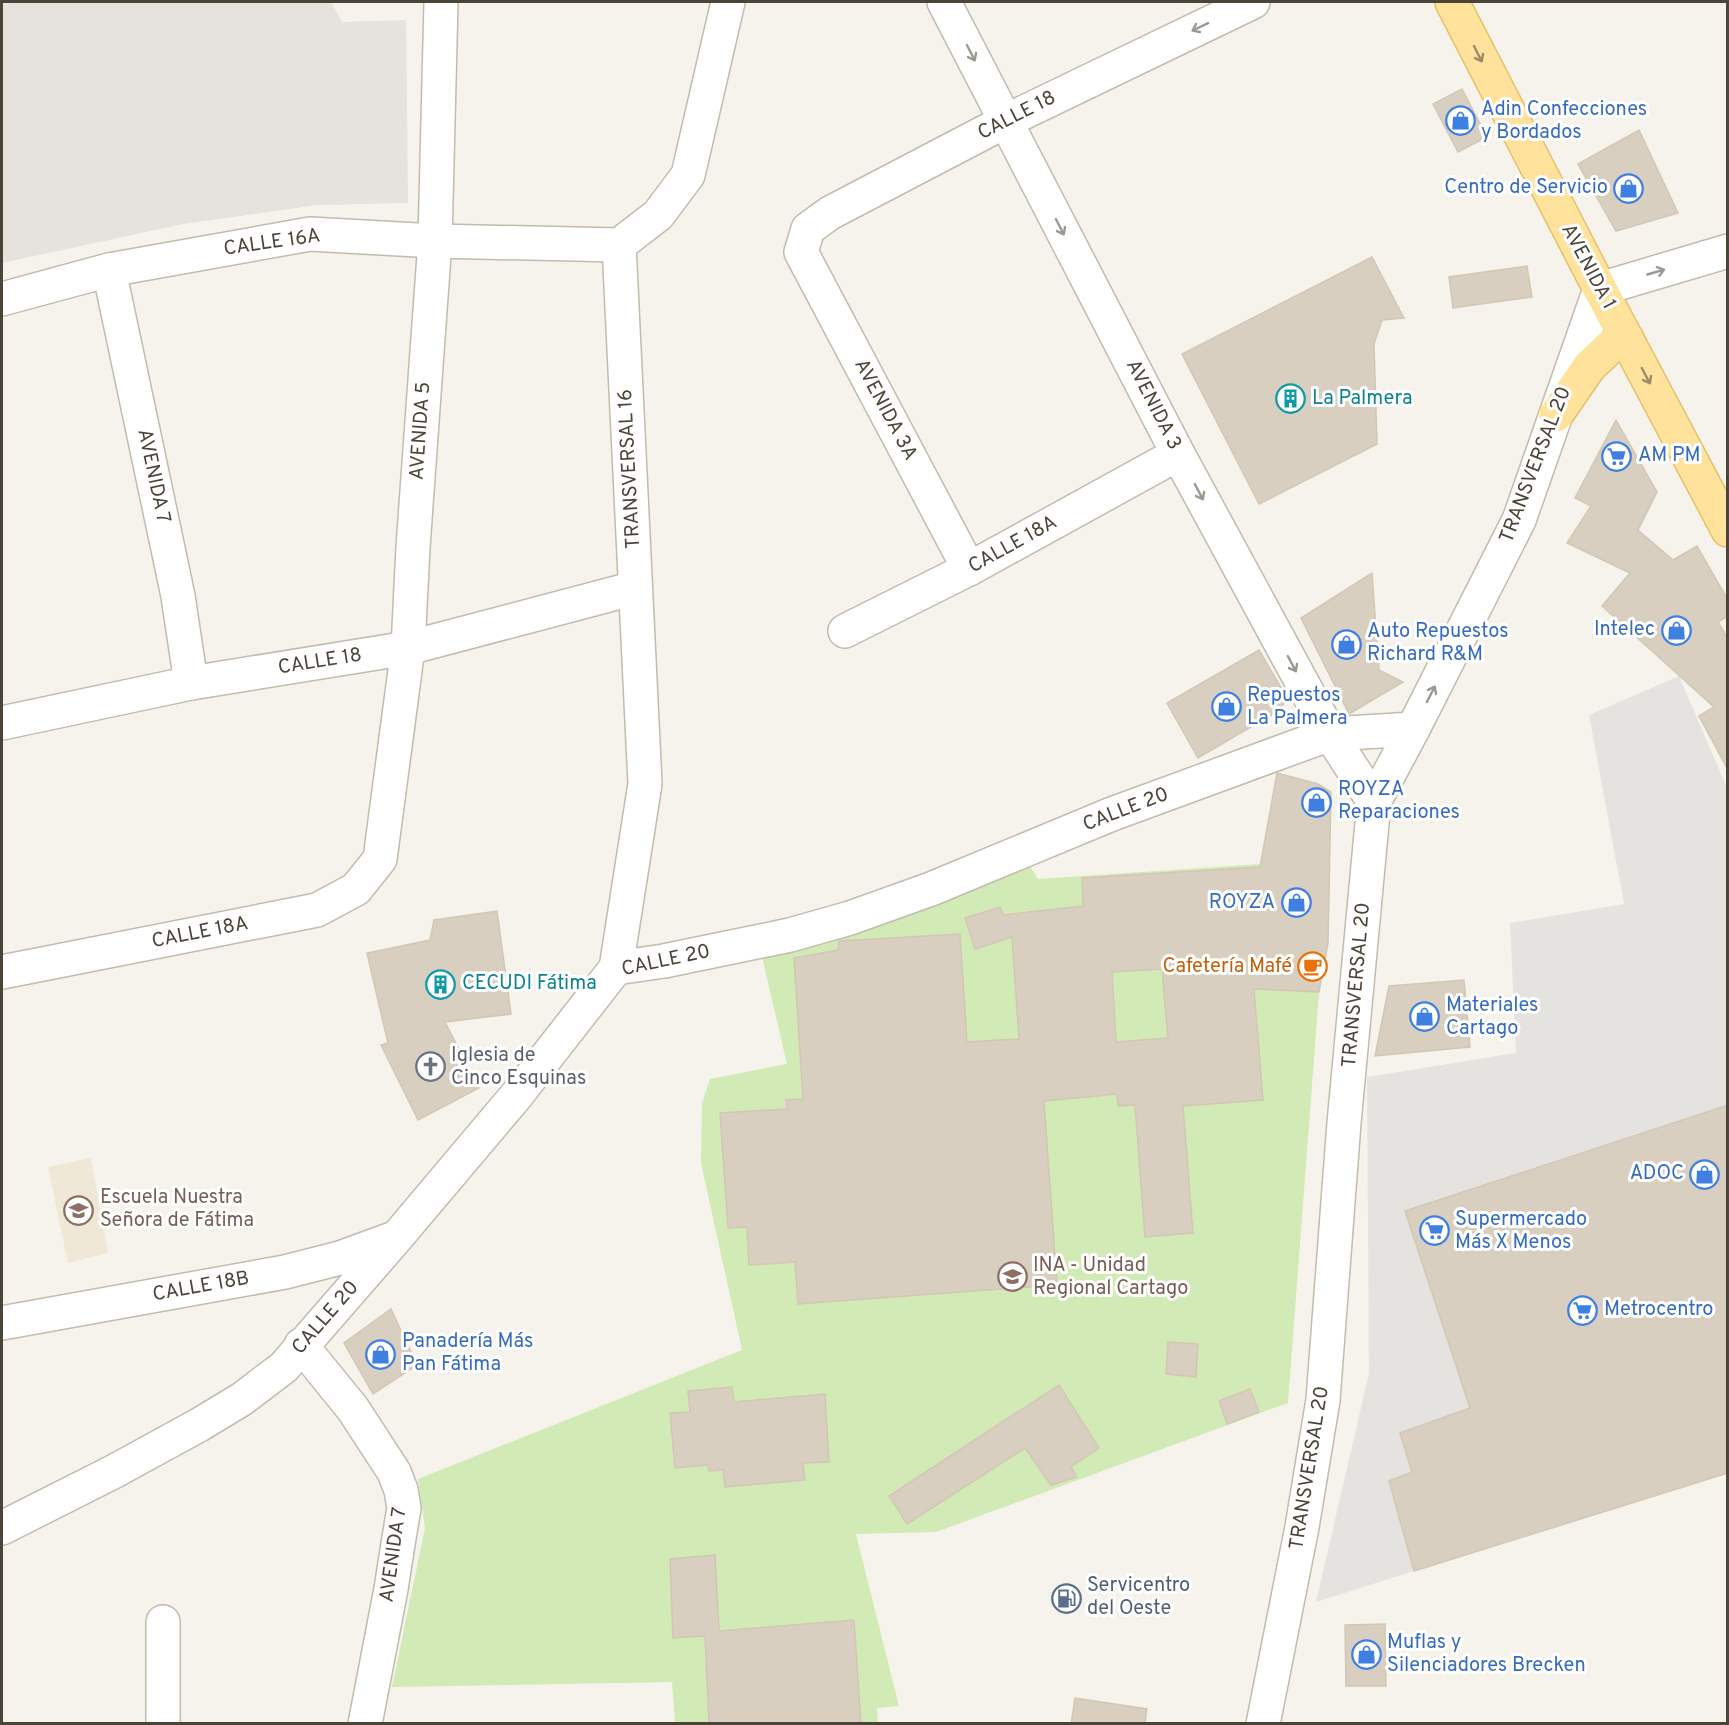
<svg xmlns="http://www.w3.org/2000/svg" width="1729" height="1725" font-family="Overpass,sans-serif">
<rect width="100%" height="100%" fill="#f6f3ec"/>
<polygon fill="#e6e2dd" points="2,2 331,2 342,22 406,20 408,203 317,205 183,224 2,263"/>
<polygon fill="#efe8d6" points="91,1158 108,1253 68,1263 48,1167"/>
<polygon fill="#d2eab5" points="1027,861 1038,879 1261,864 1268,990 1319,992 1288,1403 936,1532 856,1534 899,1706 877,1708 878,1723 675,1723 672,1682 392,1687 425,1528 418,1479 742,1350 701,1163 702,1103 710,1079 787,1064 762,957 825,943 931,907"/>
<polygon fill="#e5e3e0" points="1679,676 1727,788 1727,1105 1406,1211 1470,1408 1400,1433 1412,1472 1389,1481 1414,1571 1316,1602 1369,1373 1367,1077 1516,1053 1510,923 1624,904 1589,715"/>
<g fill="#d8cfc1" stroke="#d3c7b4" stroke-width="1.5" fill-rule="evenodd">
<polygon points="1462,89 1487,137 1458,152 1433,104"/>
<polygon points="1639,130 1678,213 1616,231 1578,164"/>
<polygon points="1372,257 1404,318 1382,320 1374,344 1377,444 1259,504 1182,354"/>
<polygon points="1527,266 1532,297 1453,308 1449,277"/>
<polygon points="1616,420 1657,492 1638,530 1673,560 1697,546 1728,600 1728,616 1718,622 1728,639 1728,770 1699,716 1714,707 1602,606 1630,573 1567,543 1591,506 1575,498"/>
<polygon points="1372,573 1379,670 1403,682 1349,714 1301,618"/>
<polygon points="1259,650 1287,698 1280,710 1198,758 1167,703"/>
<path d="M1277,773l41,11 13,8 -3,151 -9,49 -65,-3 9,111 -80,6 10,127 -48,4 -10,-132 -17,1 -1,-12 -73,7 13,184 -259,19 -3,-42 -46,3 -2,-38 -19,1 -8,-115 67,-4 -1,-9 17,-1 -9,-141 44,-8 1,-9 121,-7 7,108 52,-3 -7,-102 -37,12 -10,-31 35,-11 3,8 80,-9 -1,-28 178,-11zM1162,969l6,69 -52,4 -4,-70z"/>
<polygon points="497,911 511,1014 445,1022 479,1088 418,1120 381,1045 388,1043 367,953 430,940 434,920"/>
<polygon points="1464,980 1470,1047 1375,1056 1389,986"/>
<polygon points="1728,1105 1728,1473 1414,1571 1389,1481 1412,1472 1400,1433 1470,1408 1405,1211"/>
<polygon points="391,1309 417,1365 373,1394 344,1343"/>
<polygon points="1168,1342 1198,1344 1196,1377 1166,1374"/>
<polygon points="1059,1385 1099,1448 1071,1467 1077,1477 1051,1485 1025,1448 907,1524 889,1496"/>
<polygon points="732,1387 734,1402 825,1394 829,1462 803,1463 805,1480 725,1487 723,1470 709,1471 708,1465 675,1468 670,1413 690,1412 688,1391"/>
<polygon points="1250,1389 1259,1412 1227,1424 1219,1401"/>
<polygon points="715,1555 719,1631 854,1620 861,1724 709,1724 705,1636 673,1638 670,1559"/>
<polygon points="1385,1624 1386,1686 1346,1686 1345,1625"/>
<polygon points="1075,1698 1147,1709 1145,1724 1071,1724"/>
</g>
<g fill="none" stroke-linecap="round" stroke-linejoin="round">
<defs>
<g id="minor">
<polyline points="944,2 1178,454 1330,734 1374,802"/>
<polyline points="109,270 178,596 191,683"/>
<polyline points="2,299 109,270 310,234 435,241 619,245"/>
<polyline points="969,569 801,252 808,229 830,213 1006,121 1253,2"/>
<polyline points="845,631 969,569 1178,454"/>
<polyline points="2,723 191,683 408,648 635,588"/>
<polyline points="616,968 645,784 619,245 658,215 688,175 728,2"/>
<polyline points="2,972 317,910 356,889 380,859 408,648 413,547 435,241 441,2"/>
<polyline points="2,1323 285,1272 340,1258 392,1239"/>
<polyline points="301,1345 353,1409 394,1472 401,1490 404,1508 398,1544 391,1589 365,1724"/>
<polyline points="2,1528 113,1472 199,1425 242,1399 284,1367 397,1237 516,1096 616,968 664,961 790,935 850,918 931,889 1112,814 1330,734 1413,729"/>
<polyline points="163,1622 163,1724"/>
<polyline points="1263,1724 1302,1527 1323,1400 1344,1123 1374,802 1413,729 1519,520 1600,289 1728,251"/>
</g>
<g id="major">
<polyline points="1452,2 1600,289 1728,530"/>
<polyline points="1556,415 1589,367 1610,347 1627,339"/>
</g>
</defs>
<use href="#minor" stroke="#c2bbae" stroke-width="36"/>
<use href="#major" stroke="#e6c16a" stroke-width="36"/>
<use href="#minor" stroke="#fff" stroke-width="33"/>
<use href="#major" stroke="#ffe39c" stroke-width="33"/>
</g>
<defs><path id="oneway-shaft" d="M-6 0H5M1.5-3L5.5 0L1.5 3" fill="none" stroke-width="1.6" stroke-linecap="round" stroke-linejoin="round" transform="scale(1.5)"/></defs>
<g stroke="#9c9892">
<use href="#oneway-shaft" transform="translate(1200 27) rotate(154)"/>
<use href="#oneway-shaft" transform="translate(971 53) rotate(63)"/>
<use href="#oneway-shaft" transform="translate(1060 227) rotate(63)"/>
<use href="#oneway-shaft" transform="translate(1656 272) rotate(-16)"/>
<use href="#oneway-shaft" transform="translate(1199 492) rotate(62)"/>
<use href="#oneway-shaft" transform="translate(1292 664) rotate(62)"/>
<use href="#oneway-shaft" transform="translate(1431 694) rotate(-63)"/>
</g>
<g stroke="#9c8c66">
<use href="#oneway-shaft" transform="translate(1478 54) rotate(63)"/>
<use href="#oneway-shaft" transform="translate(1646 376) rotate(62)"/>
</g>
<defs>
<symbol id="shop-ring" viewBox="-11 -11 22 22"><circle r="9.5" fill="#fff" stroke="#3f7fe0" stroke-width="1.5"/><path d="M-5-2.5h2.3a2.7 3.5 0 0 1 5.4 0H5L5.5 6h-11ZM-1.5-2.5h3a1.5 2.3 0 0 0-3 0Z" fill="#3f7fe0"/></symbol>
<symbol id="building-ring" viewBox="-11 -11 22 22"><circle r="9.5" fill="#fff" stroke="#0f9aa8" stroke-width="1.5"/><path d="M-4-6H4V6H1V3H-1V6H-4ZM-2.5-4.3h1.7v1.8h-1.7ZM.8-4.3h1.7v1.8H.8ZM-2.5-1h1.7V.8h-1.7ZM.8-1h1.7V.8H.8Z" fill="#0f9aa8"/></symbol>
<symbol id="supermarket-ring" viewBox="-11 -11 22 22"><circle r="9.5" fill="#fff" stroke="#3f7fe0" stroke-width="1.5"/><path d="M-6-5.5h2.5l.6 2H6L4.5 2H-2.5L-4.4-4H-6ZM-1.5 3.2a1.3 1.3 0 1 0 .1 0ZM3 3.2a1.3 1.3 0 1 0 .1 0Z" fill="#3f7fe0"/></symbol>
<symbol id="cafe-ring" viewBox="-11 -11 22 22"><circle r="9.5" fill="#fff" stroke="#e8710a" stroke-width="1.5"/><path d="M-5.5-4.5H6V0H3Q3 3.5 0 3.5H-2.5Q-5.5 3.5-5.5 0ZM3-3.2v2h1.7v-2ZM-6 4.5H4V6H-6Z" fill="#e8710a"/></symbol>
<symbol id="church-ring" viewBox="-11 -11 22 22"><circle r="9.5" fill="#fff" stroke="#6b7280" stroke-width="1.5"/><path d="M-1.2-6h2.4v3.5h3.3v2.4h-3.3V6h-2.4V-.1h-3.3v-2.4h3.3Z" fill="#6b7280"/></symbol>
<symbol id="school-ring" viewBox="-11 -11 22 22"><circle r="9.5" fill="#fff" stroke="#8d6e63" stroke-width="1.5"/><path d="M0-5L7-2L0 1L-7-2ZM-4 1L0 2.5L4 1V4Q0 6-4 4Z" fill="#8d6e63"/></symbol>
<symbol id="university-ring" viewBox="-11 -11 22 22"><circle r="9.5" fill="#fff" stroke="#8d6e63" stroke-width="1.5"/><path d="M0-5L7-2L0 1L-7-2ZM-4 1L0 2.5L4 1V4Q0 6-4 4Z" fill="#8d6e63"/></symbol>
<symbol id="fuel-ring" viewBox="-11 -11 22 22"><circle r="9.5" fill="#fff" stroke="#5c6f8a" stroke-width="1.5"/><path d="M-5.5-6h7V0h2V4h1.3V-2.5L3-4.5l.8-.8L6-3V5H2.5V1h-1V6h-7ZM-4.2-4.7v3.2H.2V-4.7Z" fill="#5c6f8a"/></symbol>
</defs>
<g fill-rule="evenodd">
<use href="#shop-ring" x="1444" y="104" width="33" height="33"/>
<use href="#shop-ring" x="1612" y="172" width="33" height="33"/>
<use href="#building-ring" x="1274" y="382" width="33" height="33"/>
<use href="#supermarket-ring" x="1600" y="440" width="33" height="33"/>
<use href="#shop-ring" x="1660" y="614" width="33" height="33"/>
<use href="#shop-ring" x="1330" y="628" width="33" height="33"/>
<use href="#shop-ring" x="1210" y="690" width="33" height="33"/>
<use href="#shop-ring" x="1300" y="786" width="33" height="33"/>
<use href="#shop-ring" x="1280" y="886" width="33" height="33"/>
<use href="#cafe-ring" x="1296" y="950" width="33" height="33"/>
<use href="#building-ring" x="424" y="968" width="33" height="33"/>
<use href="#shop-ring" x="1408" y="1000" width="33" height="33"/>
<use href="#church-ring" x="414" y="1050" width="33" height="33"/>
<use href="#shop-ring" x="1688" y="1158" width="33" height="33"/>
<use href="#school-ring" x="62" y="1194" width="33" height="33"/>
<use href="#supermarket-ring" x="1418" y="1214" width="33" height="33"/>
<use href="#university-ring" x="996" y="1260" width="33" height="33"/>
<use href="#supermarket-ring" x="1566" y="1294" width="33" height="33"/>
<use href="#shop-ring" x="364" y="1338" width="33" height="33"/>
<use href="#fuel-ring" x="1050" y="1582" width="33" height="33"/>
<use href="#shop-ring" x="1350" y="1638" width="33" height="33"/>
</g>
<g text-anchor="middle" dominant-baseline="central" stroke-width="6" stroke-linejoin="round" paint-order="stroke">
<g font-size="20" fill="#366cbe" stroke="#fff" text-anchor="start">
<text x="1481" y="110">Adin Confecciones<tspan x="1481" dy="23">y Bordados</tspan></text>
<text x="1608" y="188" text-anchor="end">Centro de Servicio</text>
<text x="1638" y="456">AM PM</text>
<text x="1655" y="630" text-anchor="end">Intelec</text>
<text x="1367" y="632">Auto Repuestos<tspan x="1367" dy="23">Richard R&amp;M</tspan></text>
<text x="1247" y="696">Repuestos<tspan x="1247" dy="23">La Palmera</tspan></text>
<text x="1338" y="790">ROYZA<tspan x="1338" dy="23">Reparaciones</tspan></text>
<text x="1275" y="903" text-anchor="end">ROYZA</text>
<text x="1446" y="1006">Materiales<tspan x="1446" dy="23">Cartago</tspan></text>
<text x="1684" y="1174" text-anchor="end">ADOC</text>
<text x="1455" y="1220">Supermercado<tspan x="1455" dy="23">Más X Menos</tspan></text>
<text x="1604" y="1310">Metrocentro</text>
<text x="402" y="1342">Panadería Más<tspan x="402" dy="23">Pan Fátima</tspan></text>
<text x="1387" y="1643">Muflas y<tspan x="1387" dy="23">Silenciadores Brecken</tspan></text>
</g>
<g font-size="20" fill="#4b4439" stroke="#fff">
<text transform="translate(1017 116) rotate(-27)">CALLE 18</text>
<text transform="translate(272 243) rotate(-8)">CALLE 16A</text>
<text transform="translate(1588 267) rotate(62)">AVENIDA 1</text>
<text transform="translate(1153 405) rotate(63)">AVENIDA 3</text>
<text transform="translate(885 410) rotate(62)">AVENIDA 3A</text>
<text transform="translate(421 431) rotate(-86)">AVENIDA 5</text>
<text transform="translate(1536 465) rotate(-69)">TRANSVERSAL 20</text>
<text transform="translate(630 469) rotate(-93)">TRANSVERSAL 16</text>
<text transform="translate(153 476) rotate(78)">AVENIDA 7</text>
<text transform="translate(1013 545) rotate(-29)">CALLE 18A</text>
<text transform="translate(320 662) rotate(-9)">CALLE 18</text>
<text transform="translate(1126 810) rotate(-21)">CALLE 20</text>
<text transform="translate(200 933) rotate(-11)">CALLE 18A</text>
<text transform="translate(666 961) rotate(-12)">CALLE 20</text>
<text transform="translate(1357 985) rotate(-85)">TRANSVERSAL 20</text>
<text transform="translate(201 1287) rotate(-10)">CALLE 18B</text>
<text transform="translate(326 1318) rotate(-49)">CALLE 20</text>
<text transform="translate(1310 1468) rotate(-81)">TRANSVERSAL 20</text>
<text transform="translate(394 1555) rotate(-82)">AVENIDA 7</text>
</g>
<g font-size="20" fill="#0d838f" stroke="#fff" text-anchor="start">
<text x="1312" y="399">La Palmera</text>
<text x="462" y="984">CECUDI Fátima</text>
</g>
<g font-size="20" fill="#c56008" stroke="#fff" text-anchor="end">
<text x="1292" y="967">Cafetería Mafé</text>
</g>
<g font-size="20" fill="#5b616d" stroke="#fff" text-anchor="start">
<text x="451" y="1056">Iglesia de<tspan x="451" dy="23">Cinco Esquinas</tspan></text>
</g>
<g font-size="20" fill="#785e54" stroke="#fff" text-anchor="start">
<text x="100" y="1198">Escuela Nuestra<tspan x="100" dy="23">Señora de Fátima</tspan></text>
<text x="1033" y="1266">INA - Unidad<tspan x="1033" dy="23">Regional Cartago</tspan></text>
</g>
<g font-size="20" fill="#4e5e75" stroke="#fff" text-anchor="start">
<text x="1087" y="1586">Servicentro<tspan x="1087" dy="23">del Oeste</tspan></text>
</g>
</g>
<rect width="1729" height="1725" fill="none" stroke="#4b4439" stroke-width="6"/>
</svg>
